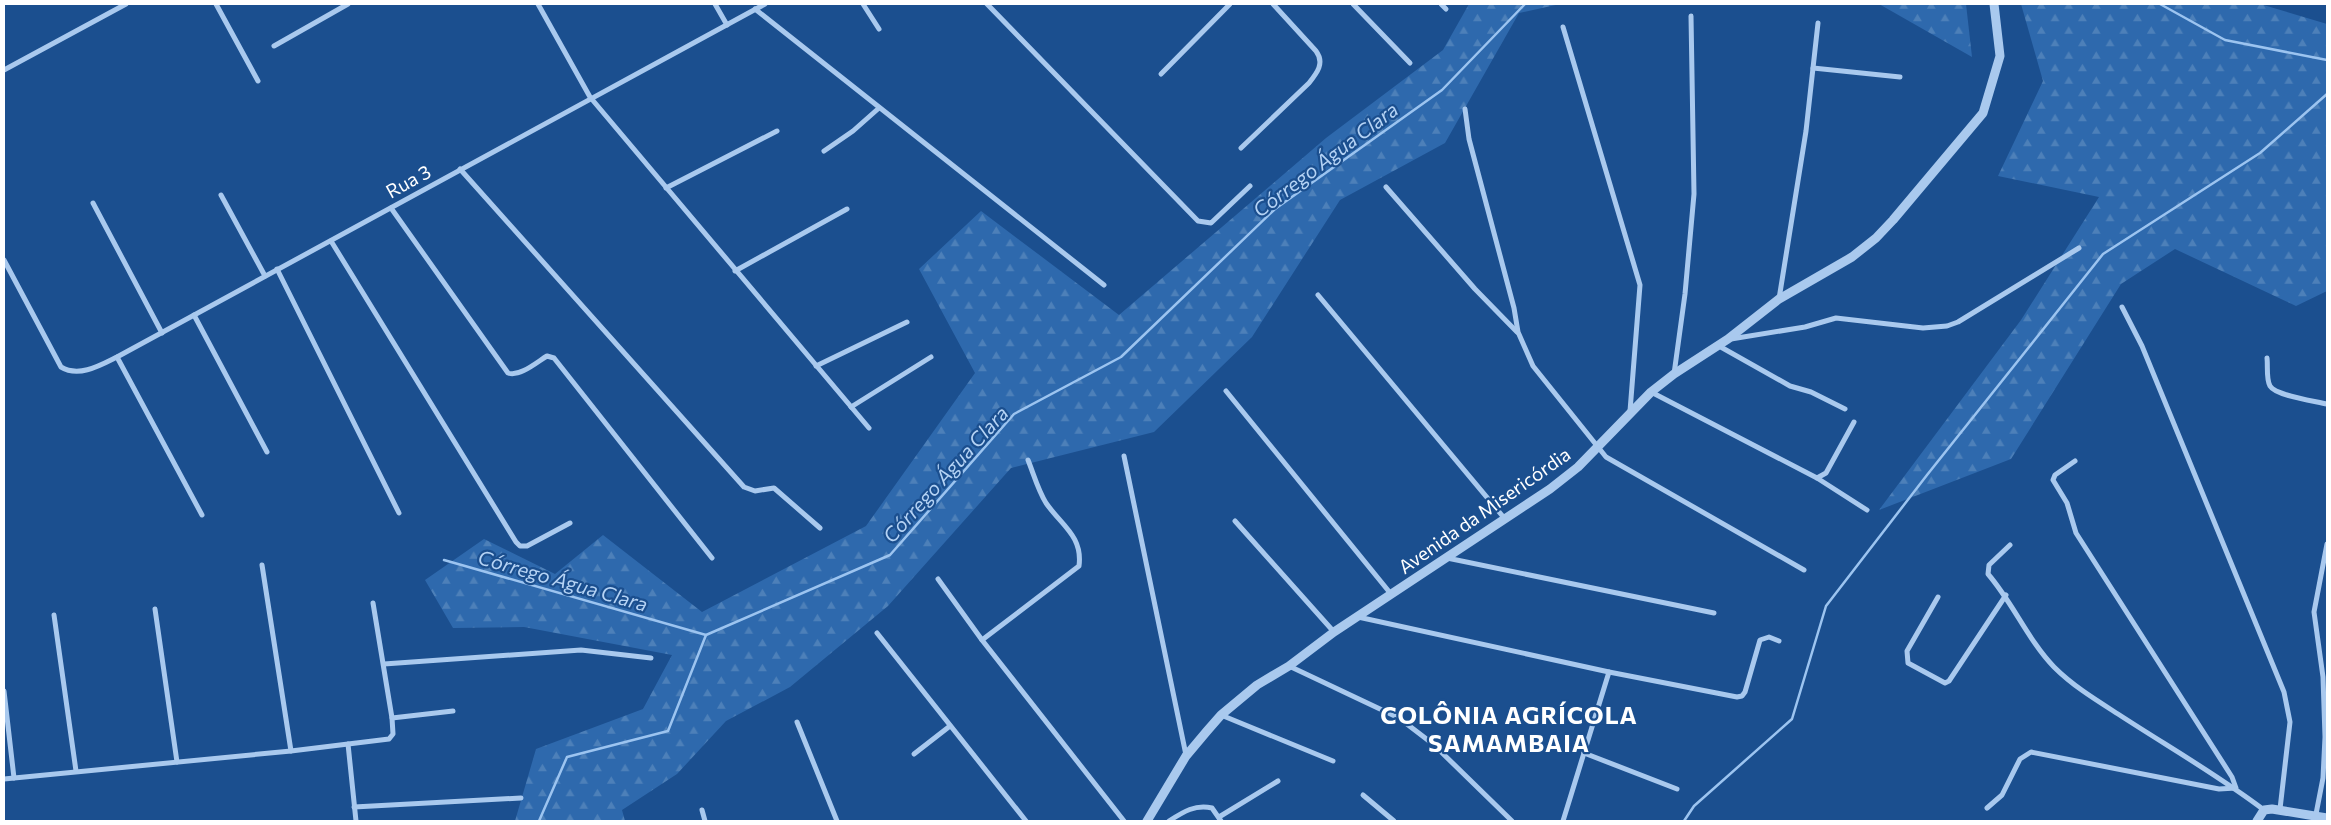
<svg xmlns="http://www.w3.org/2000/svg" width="2331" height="825" font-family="Commissioner,sans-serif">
<defs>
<pattern id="forest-firs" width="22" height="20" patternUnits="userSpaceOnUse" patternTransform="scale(1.25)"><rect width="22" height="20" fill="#2e69ad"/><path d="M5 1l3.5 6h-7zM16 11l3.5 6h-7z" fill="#4d80b9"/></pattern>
</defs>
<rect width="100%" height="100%" fill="#1b4f8f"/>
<g fill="url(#forest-firs)">
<polygon points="1469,4 1560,4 1519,13 1445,143 1340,200 1252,337 1154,432 1011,468 888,606 790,687 726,721 677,774 622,810 625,821 515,821 536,749 643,709 672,655 524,627 453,628 425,580 484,539 555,574 603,535 702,612 866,526 975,373 919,269 981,211 1119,315 1326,138 1443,50"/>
<polygon points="1879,4 1966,4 1972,57"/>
<polygon points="2021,4 2260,4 2327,24 2327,291 2296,306 2175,249 2121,284 2011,459 1879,510 2021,320 2099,197 1998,176 2043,81"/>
</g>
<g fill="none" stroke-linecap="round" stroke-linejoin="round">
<g stroke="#9cc4f0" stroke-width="2.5">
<polyline points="2160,4 2225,40 2327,60"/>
<polyline points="444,560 706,635 890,555 1014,414 1121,357 1275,209 1442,90 1525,4"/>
<polyline points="539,821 567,757 668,731 706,635"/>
<polyline points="1684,821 1694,806 1792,719 1826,606 1927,475 2103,254 2260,153 2327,94"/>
</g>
<g stroke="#a9c9ee" stroke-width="5">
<polyline points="216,4 258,81"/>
<polyline points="538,4 590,97 869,428"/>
<polyline points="715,4 727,25"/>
<polyline points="863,4 879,29"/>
<polyline points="987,4 1198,221 1211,223 1250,186"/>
<polyline points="1353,4 1410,63"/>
<polyline points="1441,4 1446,9"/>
<polyline points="755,9 1104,285"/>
<polyline points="1563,27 1640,285 1630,411"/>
<polyline points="274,46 348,4"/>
<polyline points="1813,68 1900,77"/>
<polyline points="4,70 126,4"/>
<polyline points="1161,74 1230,4"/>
<polyline points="1465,109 1469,139 1514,308 1518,332 1533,366 1606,457 1804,570"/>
<path d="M1241,148l68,-65c8,-10 16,-20 7,-32l-43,-47"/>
<polyline points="824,151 853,131 879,108"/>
<polyline points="460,169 744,487 755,491 774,488 820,528"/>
<polyline points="1386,187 1475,289 1517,332"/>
<polyline points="666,188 777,131"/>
<polyline points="221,195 265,276"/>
<polyline points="93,203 162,333"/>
<path d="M391,208l117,165c12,4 29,-11 39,-17l7,2 158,200"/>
<polyline points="331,241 516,542 520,546 527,546 570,523"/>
<path d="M4,260l57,107c18,11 40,-2 56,-10l648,-353"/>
<polyline points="277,269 399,513"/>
<polyline points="735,271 847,209"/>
<polyline points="1318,295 1505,519"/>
<polyline points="1779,299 1806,131 1818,23"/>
<polyline points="2122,307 2142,346 2284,692 2290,722 2280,809"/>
<polyline points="194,315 267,452"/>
<polyline points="1731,339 1805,327 1836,318 1923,328 1947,326 1958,322 2079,248"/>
<polyline points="1719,346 1790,386 1811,392 1845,409"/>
<polyline points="117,357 202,515"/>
<path d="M2267,358c1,8 -1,21 3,28 6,10 45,15 57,18"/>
<polyline points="816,366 907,322"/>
<polyline points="1674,374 1685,294 1694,194 1691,16"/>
<polyline points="1226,391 1391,594"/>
<polyline points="1651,392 1817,478 1867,510"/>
<polyline points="851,407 931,357"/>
<polyline points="1124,456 1186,755"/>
<polyline points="1817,478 1826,473 1854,422"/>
<polyline points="1235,521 1334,632"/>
<path d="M2010,545l-21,20 -1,9c25,29 40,66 66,93 19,19 42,33 64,47 49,32 100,61 146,96"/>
<polyline points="1447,558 1714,613"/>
<polyline points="262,565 291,751"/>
<polyline points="938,579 982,640 1124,821"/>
<polyline points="1938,597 1907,651 1908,663 1945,683 1949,681 2006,595"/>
<polyline points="155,609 177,762"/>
<polyline points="54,615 76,771"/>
<polyline points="1358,617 1609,672 1737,697 1742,696 1745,692 1760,640 1769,637 1779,641"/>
<polyline points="877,633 1026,821"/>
<path d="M982,640l97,-74c4,-30 -18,-41 -33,-63 -8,-13 -12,-28 -18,-43"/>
<polyline points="384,664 581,650 651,658"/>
<polyline points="1289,666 1399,718 1433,744 1512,821"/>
<polyline points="4,691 14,778"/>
<polyline points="1221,715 1333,761"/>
<polyline points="392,718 453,711"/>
<polyline points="797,722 837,821"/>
<polyline points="348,744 356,821"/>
<polyline points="1584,753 1677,789"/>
<polyline points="914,754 950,726"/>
<polyline points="4,779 291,751 389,739 393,734 392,718 373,603"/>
<polyline points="1363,795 1394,821"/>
<polyline points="354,807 521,798"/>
<polyline points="1987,808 2002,795 2020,759 2031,752 2219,789 2236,788 2232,777 2076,533 2067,503 2053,480 2055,475 2075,461"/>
<polyline points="702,810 705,821"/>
<polyline points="2316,814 2323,778 2325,737 2323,677 2314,612 2327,544"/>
<polyline points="1219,817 1278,781"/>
<path d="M1169,821c14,-9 26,-17 43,-13l9,13"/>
<polyline points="1563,821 1609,672"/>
</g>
<g stroke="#a9c9ee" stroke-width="9">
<polyline points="1147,821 1186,756 1207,731 1221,715 1257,685 1289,666 1334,632 1550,489 1578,467 1651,392 1674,374 1728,339 1779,299 1852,257 1876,238 1893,220 1983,113 2000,56 1994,4"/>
<polyline points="2257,821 2264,810 2272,809 2327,818"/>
</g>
</g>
<g text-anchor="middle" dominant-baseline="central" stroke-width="4.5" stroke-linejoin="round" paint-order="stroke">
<g font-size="19" fill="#fff" stroke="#1b4f8f">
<text transform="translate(408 181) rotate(-29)">Rua 3</text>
<text transform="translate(1484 510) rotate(-35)">Avenida da Misericórdia</text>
</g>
<g font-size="20" font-style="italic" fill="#b5d3f5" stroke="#1b4f8f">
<text transform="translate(1325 159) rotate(-37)">Córrego Água Clara</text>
<text transform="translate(945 474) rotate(-48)">Córrego Água Clara</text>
<text transform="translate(563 580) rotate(16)">Córrego Água Clara</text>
</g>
<g font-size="24" font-weight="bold" letter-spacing="1" fill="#fff" stroke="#1b4f8f">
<text x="1509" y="714">COLÔNIA AGRÍCOLA<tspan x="1509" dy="28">SAMAMBAIA</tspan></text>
</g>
</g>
<rect width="2331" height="825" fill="none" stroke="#ffffff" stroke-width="10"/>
</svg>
